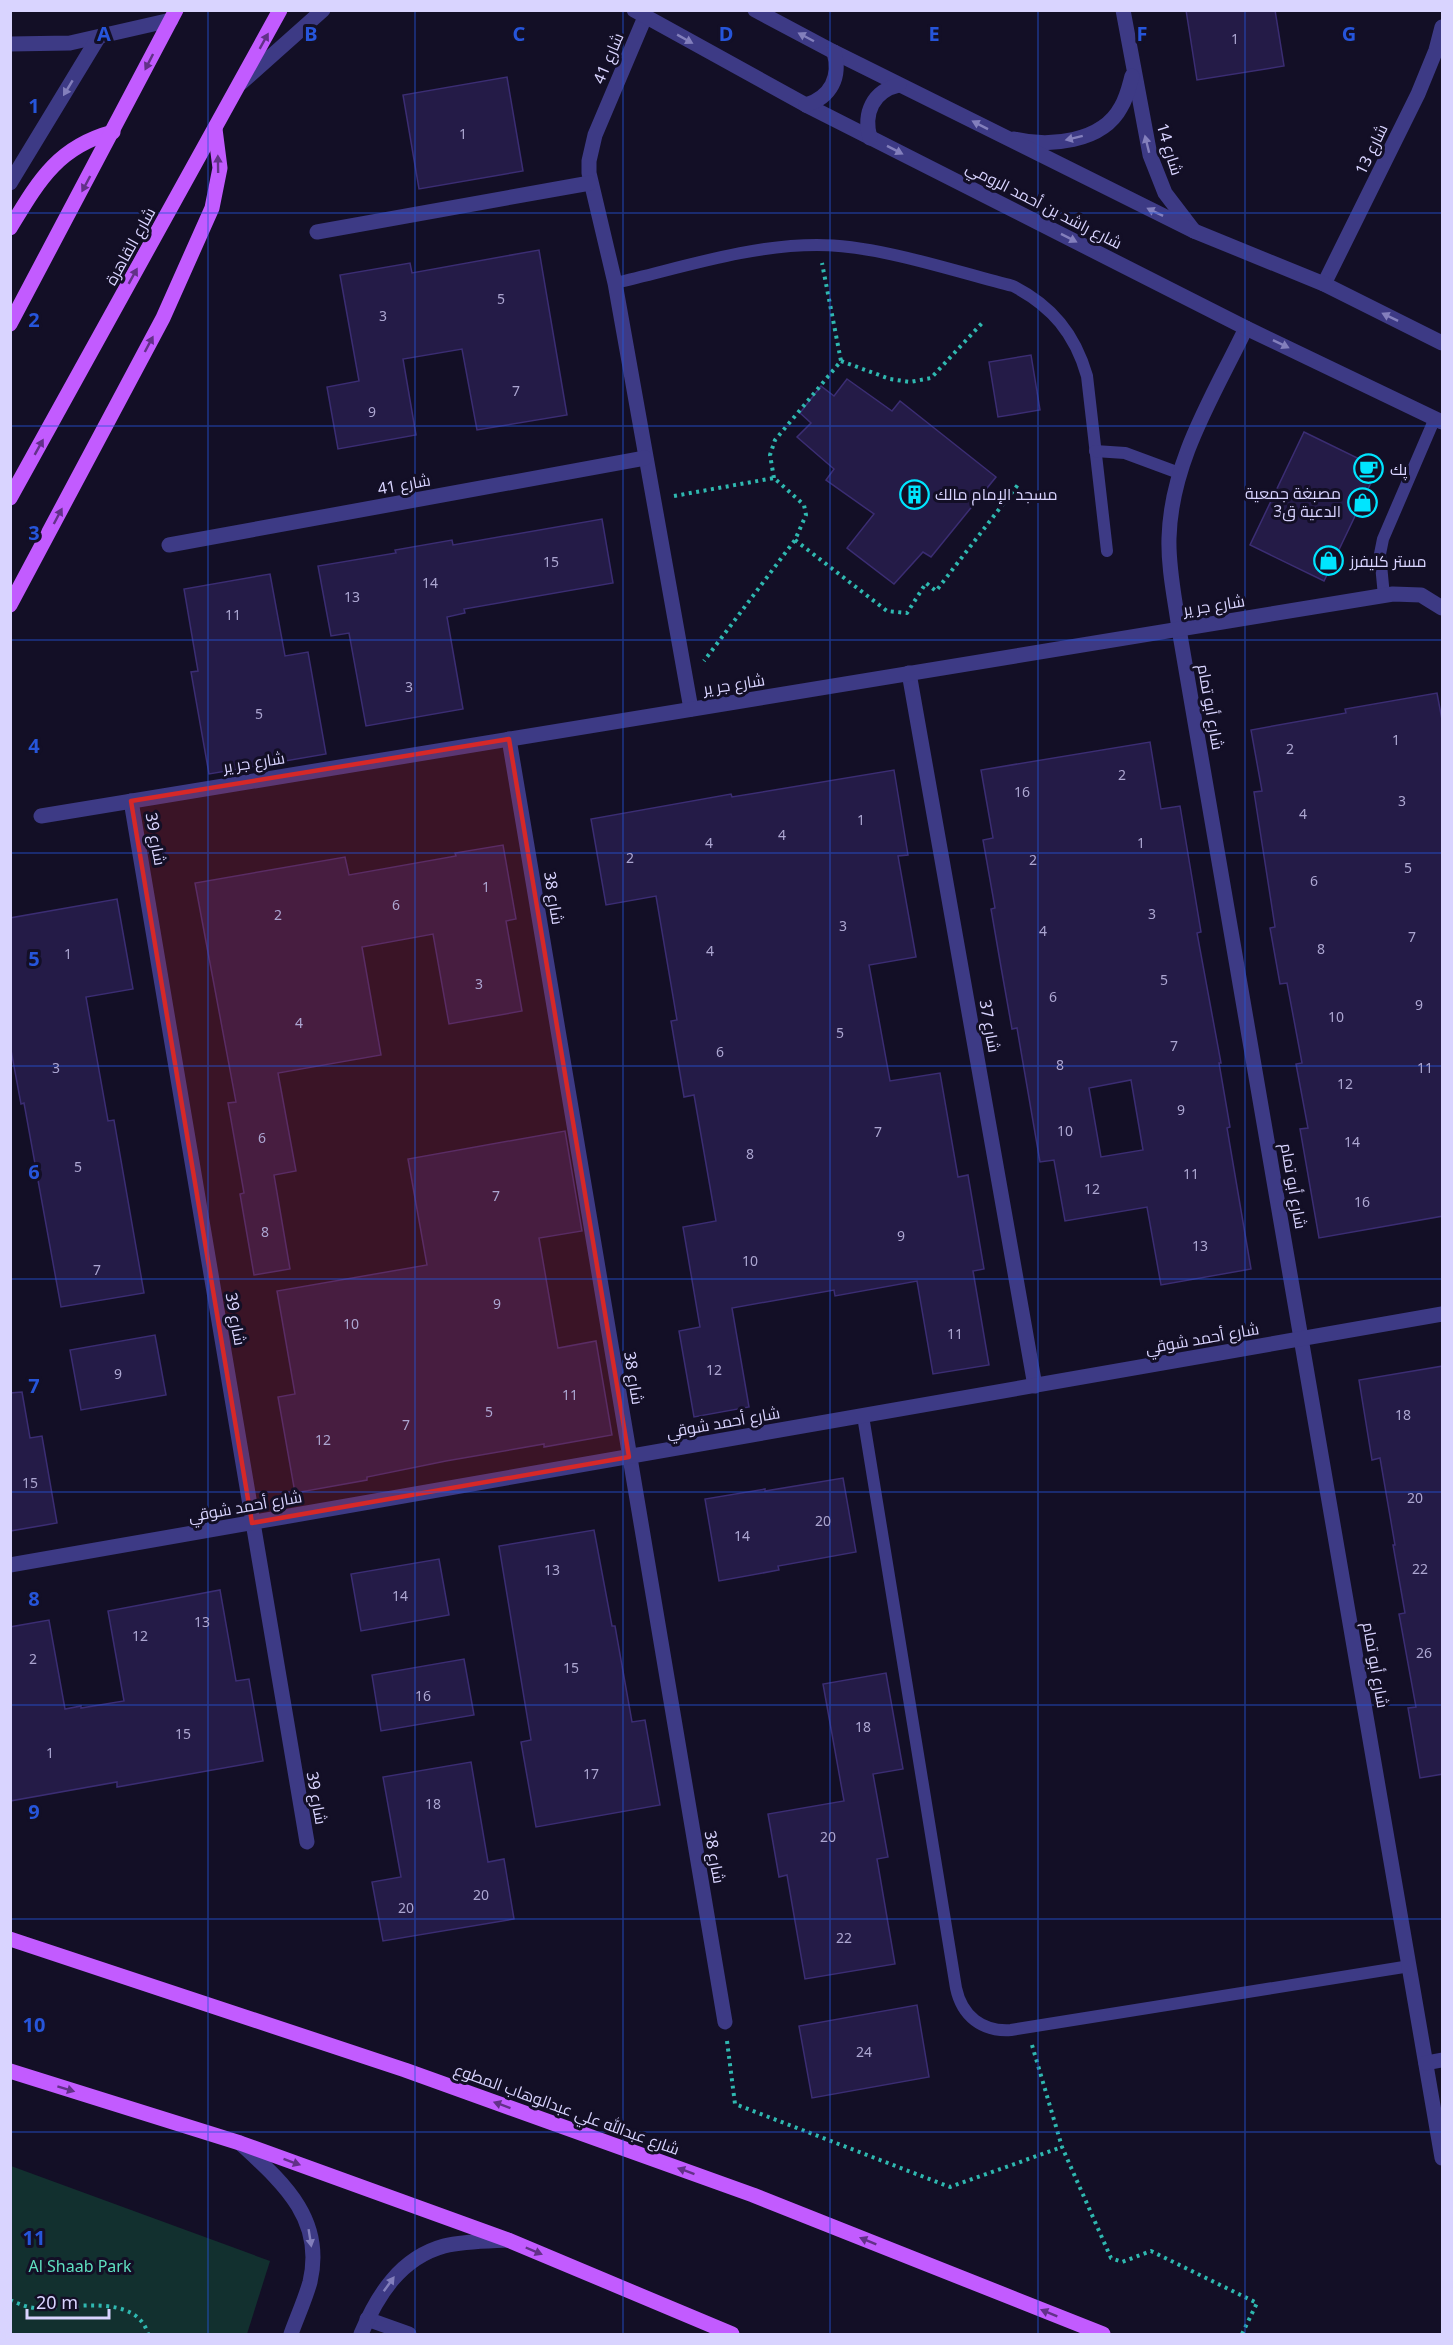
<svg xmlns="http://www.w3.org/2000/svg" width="1453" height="2345" font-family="'Noto Sans',Cairo,sans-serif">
<rect width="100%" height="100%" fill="#130f26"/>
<polygon fill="#12302f" points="11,2166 270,2261 247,2334 11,2334"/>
<g fill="#241b47" stroke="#3b2d73" stroke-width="1.5" fill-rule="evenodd">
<polygon points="1186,10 1275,10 1284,66 1197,80"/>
<polygon points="507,77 523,171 419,189 403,95"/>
<polygon points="539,250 567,415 477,430 462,349 403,359 416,435 338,449 327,387 359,381 340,275 410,263 412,273"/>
<polygon points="1031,355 1040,410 998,417 989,362"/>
<polygon points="847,379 892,411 900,401 996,477 931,557 923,552 894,584 847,548 874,514 826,480 834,469 797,437 811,423 800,413 821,386 834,396"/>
<polygon points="1304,432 1378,468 1324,581 1250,545"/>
<polygon points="602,519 613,583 464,609 465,613 447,617 463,709 366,726 349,633 331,636 318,566 396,553 395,550 452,540 453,545"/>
<polygon points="270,574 285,656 308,652 326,754 209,774 191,672 198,671 184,589"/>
<polygon points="1437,693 1443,725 1443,1216 1319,1238 1300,1129 1308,1128 1296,1064 1302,1063 1287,983 1280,984 1270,928 1275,927 1254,792 1262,791 1251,730 1346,713 1345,709"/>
<path d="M1150,742l11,67 19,-3 21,126 -4,1 24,130h-2l11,64 -3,1 24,141 -90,16 -14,-78 -82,14 -11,-61 -14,2 -23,-134 -5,1 -11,-62 -10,-58 4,-1 -12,-68 10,-2 -12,-68zM1131,1080l12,70 -42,7 -12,-69z"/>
<polygon points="894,770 908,855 898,856 916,957 869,965 890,1081 940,1073 958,1177 968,1175 984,1269 973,1271 989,1365 933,1374 917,1281 835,1296 834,1290 732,1308 749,1407 694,1417 679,1331 700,1327 683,1227 716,1221 694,1095 684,1097 671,1021 677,1020 656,896 606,905 591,819 731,794 732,797"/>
<polygon points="503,845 516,919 506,921 522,1011 449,1024 433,934 362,947 381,1055 278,1073 296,1171 274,1175 290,1269 254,1275 240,1194 244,1193 228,1103 236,1102 195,883 345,857 349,875 456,856 455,853"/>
<polygon points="117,899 133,989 86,997 108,1121 114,1120 144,1293 61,1307 24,1103 21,1104 10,1045 10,918"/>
<polygon points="565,1131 582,1231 539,1238 558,1348 596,1341 612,1435 544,1447 544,1444 446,1461 367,1477 367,1480 295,1493 278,1397 295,1394 277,1291 427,1265 408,1159"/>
<polygon points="155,1335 166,1395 81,1410 70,1350"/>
<polygon points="1443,1366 1443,1774 1420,1778 1408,1708 1416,1707 1399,1614 1405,1613 1393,1545 1395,1545 1380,1458 1372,1460 1359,1380"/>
<polygon points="22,1392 30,1438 42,1436 57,1523 10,1531 10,1393"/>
<polygon points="843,1478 856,1552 778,1566 779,1570 719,1581 705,1499 765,1489 765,1491"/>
<polygon points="594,1530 612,1626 615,1626 632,1722 645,1720 660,1805 536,1827 521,1742 531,1740 499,1546"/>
<polygon points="439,1559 449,1615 361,1631 351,1574"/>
<polygon points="220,1590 236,1681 249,1679 263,1761 117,1787 117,1782 10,1801 10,1627 49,1620 65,1709 81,1706 81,1708 124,1701 108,1611"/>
<polygon points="464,1659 474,1715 381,1731 372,1675"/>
<polygon points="886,1673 903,1769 873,1774 888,1857 877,1859 895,1964 805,1979 787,1875 779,1877 768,1814 844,1801 823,1684"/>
<polygon points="471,1762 488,1862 504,1859 514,1919 383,1941 372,1882 401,1877 383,1777"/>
<polygon points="917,2005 929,2077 812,2098 799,2026"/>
</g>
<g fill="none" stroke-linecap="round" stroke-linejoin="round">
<g stroke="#2fb8b0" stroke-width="4" stroke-dasharray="3 4.5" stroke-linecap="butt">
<polyline points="841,361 890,379 910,382 931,378 983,322"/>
<polyline points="774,478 770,455 775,440 841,361 822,263"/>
<polyline points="674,496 774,478 804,505 806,515 795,540 704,661"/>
<polyline points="795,540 887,611 907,613 926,583 936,591 1020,482"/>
<polyline points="727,2041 735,2104 950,2187 1062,2147"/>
<polyline points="1032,2045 1062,2147 1111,2258 1122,2262 1151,2251 1257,2303 1242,2334"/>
<path d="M10,2300c9,4 18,8 27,8 32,1 99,-16 111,26"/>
</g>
<g stroke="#3d3a85" stroke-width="12">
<path d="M615,283c66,-15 134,-38 202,-38 62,0 136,26 196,41 39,20 62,48 74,90l20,175"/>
<polyline points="1095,451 1125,453 1179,473"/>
<polyline points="1384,596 1380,554 1383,539 1435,418"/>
<path d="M863,1416l93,572c6,28 26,44 55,42l399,-64"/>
</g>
<g stroke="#3d3a85" stroke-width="15">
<polyline points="1123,10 1150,155 1165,193 1194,231"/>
<polyline points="645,17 595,135 589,161 589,173 615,283 691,709"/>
<path d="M1014,139c34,8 88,4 107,-32 6,-10 8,-20 11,-31"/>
<polyline points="317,232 590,183"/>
<polyline points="1324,284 1418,94 1436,50 1442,27"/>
<path d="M1246,328c-32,67 -75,133 -77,210 -1,30 6,61 10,91l263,1529"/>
<polyline points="169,545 645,458"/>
<polyline points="909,673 1035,1386"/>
<polyline points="509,739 725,2022"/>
<polyline points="131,801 307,1842"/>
<polyline points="41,816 1393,594 1421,595 1442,608"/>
<polyline points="10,1565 1442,1314"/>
<polyline points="1426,2063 1442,2060"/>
<polyline points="367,2319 409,2334"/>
</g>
<g stroke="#3d3a85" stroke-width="15">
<polyline points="634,10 806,105 1246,328 1442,422"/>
<polyline points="755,10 834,52 1194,231 1324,284 1442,343"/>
<polyline points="10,44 70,43 171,20"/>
<polyline points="241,83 323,10"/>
<path d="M806,105c25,-8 35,-28 28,-53"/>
<path d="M870,138c-7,-25 3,-47 29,-53"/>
<polyline points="10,183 98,38"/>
<path d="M240,2143c42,39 85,75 70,139 -5,18 -13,35 -19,52"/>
<path d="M361,2334c16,-38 39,-76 83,-88 20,-5 43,-5 64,-6"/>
</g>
<g stroke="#c25bff" stroke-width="15">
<path d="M10,228c28,-46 47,-81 103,-96"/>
<polyline points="10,324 176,10"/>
<polyline points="10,498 280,10"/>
<polyline points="10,605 163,318 212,208 220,168 215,129"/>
<polyline points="10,1939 405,2070 753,2195 1103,2334"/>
<polyline points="10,2071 240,2143 508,2240 732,2334"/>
</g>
</g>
<defs><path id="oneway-solid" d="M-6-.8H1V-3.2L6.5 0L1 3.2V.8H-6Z" transform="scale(1.5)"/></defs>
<g fill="#837fbc">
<use href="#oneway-solid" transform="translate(806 37) rotate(-152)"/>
<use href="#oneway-solid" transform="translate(685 39) rotate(29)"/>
<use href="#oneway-solid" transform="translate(68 88) rotate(121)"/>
<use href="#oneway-solid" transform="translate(980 125) rotate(-153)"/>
<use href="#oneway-solid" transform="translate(1074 138) rotate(166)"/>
<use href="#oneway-solid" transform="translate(1147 144) rotate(-104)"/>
<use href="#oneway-solid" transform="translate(895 150) rotate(27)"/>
<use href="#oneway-solid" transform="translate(1155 212) rotate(-154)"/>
<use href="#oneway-solid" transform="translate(1069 238) rotate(27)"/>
<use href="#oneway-solid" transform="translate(1390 317) rotate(-154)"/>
<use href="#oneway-solid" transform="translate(1281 344) rotate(26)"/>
<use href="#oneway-solid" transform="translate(310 2238) rotate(81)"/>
<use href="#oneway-solid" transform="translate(389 2284) rotate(-54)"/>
</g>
<g fill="#623188">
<use href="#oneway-solid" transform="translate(264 41) rotate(-61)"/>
<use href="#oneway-solid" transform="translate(149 62) rotate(117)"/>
<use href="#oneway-solid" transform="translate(218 164) rotate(-91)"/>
<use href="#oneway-solid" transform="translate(86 184) rotate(118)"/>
<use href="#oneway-solid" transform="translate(133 276) rotate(-61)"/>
<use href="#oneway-solid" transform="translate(149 344) rotate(-62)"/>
<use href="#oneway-solid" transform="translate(39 447) rotate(-61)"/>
<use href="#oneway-solid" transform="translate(58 516) rotate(-62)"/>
<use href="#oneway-solid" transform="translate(66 2089) rotate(17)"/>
<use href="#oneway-solid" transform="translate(502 2105) rotate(-160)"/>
<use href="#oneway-solid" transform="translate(292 2162) rotate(20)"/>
<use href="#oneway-solid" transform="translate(686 2171) rotate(-160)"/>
<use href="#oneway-solid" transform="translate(868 2241) rotate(-158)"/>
<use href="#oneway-solid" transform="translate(534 2251) rotate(23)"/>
<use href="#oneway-solid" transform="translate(1049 2313) rotate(-158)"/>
</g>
<path fill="#d62828" fill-opacity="0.2" stroke="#d62828" stroke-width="4.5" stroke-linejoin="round" d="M509,739l120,718 -377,66 -121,-722z"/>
<path fill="none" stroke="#2655da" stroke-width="1.5" stroke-opacity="0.55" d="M208,10v2324M415,10v2324M623,10v2324M830,10v2324M1038,10v2324M1245,10v2324M10,213h1432M10,426h1432M10,640h1432M10,853h1432M10,1066h1432M10,1279h1432M10,1492h1432M10,1705h1432M10,1919h1432M10,2132h1432"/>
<defs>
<symbol id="cafe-ring" viewBox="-11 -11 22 22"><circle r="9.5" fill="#130f26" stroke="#00e5ff" stroke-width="1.5"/><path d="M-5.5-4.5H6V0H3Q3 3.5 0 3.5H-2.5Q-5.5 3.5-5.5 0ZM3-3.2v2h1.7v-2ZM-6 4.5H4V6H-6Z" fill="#00e5ff"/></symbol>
<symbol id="building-ring" viewBox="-11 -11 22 22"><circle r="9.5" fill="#130f26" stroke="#00e5ff" stroke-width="1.5"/><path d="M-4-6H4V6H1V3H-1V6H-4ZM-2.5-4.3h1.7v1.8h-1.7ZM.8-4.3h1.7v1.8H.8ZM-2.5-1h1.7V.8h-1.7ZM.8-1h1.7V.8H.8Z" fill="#00e5ff"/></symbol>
<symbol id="shop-ring" viewBox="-11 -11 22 22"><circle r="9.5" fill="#130f26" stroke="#00e5ff" stroke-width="1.5"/><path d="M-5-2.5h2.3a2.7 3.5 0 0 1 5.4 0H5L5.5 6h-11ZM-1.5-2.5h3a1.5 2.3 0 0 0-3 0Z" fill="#00e5ff"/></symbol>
</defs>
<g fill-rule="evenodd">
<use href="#cafe-ring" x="1352" y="452" width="33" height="33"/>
<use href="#building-ring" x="898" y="478" width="33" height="33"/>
<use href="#shop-ring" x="1346" y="486" width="33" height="33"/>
<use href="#shop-ring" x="1312" y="544" width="33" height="33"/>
</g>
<g text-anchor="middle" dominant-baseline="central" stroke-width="6" stroke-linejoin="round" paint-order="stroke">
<g font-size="14" fill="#aca6d1">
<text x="1235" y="38">1</text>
<text x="463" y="133">1</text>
<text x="501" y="298">5</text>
<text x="383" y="315">3</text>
<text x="516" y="390">7</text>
<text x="372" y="411">9</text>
<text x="551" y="561">15</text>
<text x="430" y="582">14</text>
<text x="352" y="596">13</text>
<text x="233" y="614">11</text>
<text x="409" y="686">3</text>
<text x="259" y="713">5</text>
<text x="1396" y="739">1</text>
<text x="1290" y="748">2</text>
<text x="1122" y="774">2</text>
<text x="1022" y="791">16</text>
<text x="1402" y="800">3</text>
<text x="1303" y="813">4</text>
<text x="861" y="819">1</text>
<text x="782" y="834">4</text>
<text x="709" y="842">4</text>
<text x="1141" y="842">1</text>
<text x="630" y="857">2</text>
<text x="1033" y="859">2</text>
<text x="1408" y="867">5</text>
<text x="1314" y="880">6</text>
<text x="486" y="886">1</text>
<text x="396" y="904">6</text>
<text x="1152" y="913">3</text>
<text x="278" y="914">2</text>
<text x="843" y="925">3</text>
<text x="1043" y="930">4</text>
<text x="1412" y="936">7</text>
<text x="1321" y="948">8</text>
<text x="710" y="950">4</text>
<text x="68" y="953">1</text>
<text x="1164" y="979">5</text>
<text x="479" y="983">3</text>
<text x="1053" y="996">6</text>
<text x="1419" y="1004">9</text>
<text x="1336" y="1016">10</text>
<text x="299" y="1022">4</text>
<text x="840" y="1032">5</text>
<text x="1174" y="1045">7</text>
<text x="720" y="1051">6</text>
<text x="1060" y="1064">8</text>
<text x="56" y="1067">3</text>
<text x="1425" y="1067">11</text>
<text x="1345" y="1083">12</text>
<text x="1181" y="1109">9</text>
<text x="1065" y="1130">10</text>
<text x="878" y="1131">7</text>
<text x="262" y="1137">6</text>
<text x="1352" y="1141">14</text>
<text x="750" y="1153">8</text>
<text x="78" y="1166">5</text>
<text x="1191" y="1173">11</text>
<text x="1092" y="1188">12</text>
<text x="496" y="1195">7</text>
<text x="1362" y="1201">16</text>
<text x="265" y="1231">8</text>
<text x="901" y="1235">9</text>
<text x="1200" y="1245">13</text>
<text x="750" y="1260">10</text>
<text x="97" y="1269">7</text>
<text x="497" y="1303">9</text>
<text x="351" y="1323">10</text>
<text x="955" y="1333">11</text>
<text x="714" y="1369">12</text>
<text x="118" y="1373">9</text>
<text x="570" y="1394">11</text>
<text x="489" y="1411">5</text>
<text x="1403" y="1414">18</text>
<text x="406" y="1424">7</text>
<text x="323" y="1439">12</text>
<text x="30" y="1482">15</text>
<text x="1415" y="1497">20</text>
<text x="823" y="1520">20</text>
<text x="742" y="1535">14</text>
<text x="1420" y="1568">22</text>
<text x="552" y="1569">13</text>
<text x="400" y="1595">14</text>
<text x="202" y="1621">13</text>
<text x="140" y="1635">12</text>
<text x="1424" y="1652">26</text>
<text x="33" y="1658">2</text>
<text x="571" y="1667">15</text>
<text x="423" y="1695">16</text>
<text x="863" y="1726">18</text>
<text x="183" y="1733">15</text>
<text x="50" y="1752">1</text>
<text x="591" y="1773">17</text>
<text x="433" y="1803">18</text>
<text x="828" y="1836">20</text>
<text x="481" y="1894">20</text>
<text x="406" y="1907">20</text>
<text x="844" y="1937">22</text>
<text x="864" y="2051">24</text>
</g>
<g font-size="16" fill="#d9d4ff" stroke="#130f26">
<text transform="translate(608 58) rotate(-67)">شارع 41</text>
<text transform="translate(1170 149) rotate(73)">شارع 14</text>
<text transform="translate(1371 149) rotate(-64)">شارع 13</text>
<text transform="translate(1044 205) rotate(27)">شارع راشد بن أحمد الرومي</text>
<text transform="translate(130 246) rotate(-61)">شارع القاهرة</text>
<text transform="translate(404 484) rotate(-10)">شارع 41</text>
<text transform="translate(1214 605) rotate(-9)">شارع جر ير</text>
<text transform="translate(734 684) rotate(-9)">شارع جر ير</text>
<text transform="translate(1211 707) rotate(80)">شارع أبو تمام</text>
<text transform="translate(254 762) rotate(-9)">شارع جر ير</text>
<text transform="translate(156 839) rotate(80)">شارع 39</text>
<text transform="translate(554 898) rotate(81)">شارع 38</text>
<text transform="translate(990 1026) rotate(80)">شارع 37</text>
<text transform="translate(1294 1186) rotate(80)">شارع أبو تمام</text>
<text transform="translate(236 1319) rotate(80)">شارع 39</text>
<text transform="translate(1202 1338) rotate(-10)">شارع أحمد شوقي</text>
<text transform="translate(634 1378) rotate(81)">شارع 38</text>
<text transform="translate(723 1422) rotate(-10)">شارع أحمد شوقي</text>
<text transform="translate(245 1506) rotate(-10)">شارع أحمد شوقي</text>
<text transform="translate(1376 1665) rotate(80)">شارع أبو تمام</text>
<text transform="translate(317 1798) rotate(80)">شارع 39</text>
<text transform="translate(715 1857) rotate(80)">شارع 38</text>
<text transform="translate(567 2109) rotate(20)">شارع عبدالله علي عبدالوهاب المطوع</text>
</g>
<g font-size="16" fill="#d9d4ff" stroke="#130f26" text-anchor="start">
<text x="1390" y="469">پك</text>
<text x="1341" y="493" text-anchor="end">مصبغة جمعية<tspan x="1341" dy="18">الدعية ق3</tspan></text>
<text x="935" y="494">مسجد الإمام مالك</text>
<text x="1350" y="561">مستر كليفرز</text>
</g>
<g font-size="16" fill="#5fe0c0" stroke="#130f26">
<text x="80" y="2266">Al Shaab Park</text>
</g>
</g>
<g font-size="20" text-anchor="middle" font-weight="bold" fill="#2655da" stroke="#130f26" stroke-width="6" stroke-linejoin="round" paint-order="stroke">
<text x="104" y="41">A</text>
<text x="311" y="41">B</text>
<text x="519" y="41">C</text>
<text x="726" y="41">D</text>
<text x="934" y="41">E</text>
<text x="1142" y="41">F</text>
<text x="1349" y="41">G</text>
<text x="34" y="113">1</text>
<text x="34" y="327">2</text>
<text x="34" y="540">3</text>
<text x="34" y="753">4</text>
<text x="34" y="966">5</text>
<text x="34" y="1179">6</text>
<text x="34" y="1393">7</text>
<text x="34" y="1606">8</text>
<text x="34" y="1819">9</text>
<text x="34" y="2032">10</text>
<text x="34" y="2245">11</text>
</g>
<rect width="1453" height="2345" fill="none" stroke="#d9d4ff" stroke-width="24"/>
<path d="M27 2309v9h82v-9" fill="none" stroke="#d9d4ff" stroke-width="3"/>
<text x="36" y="2309" font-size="18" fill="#d9d4ff" stroke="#130f26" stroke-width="4.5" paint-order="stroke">20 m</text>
</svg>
